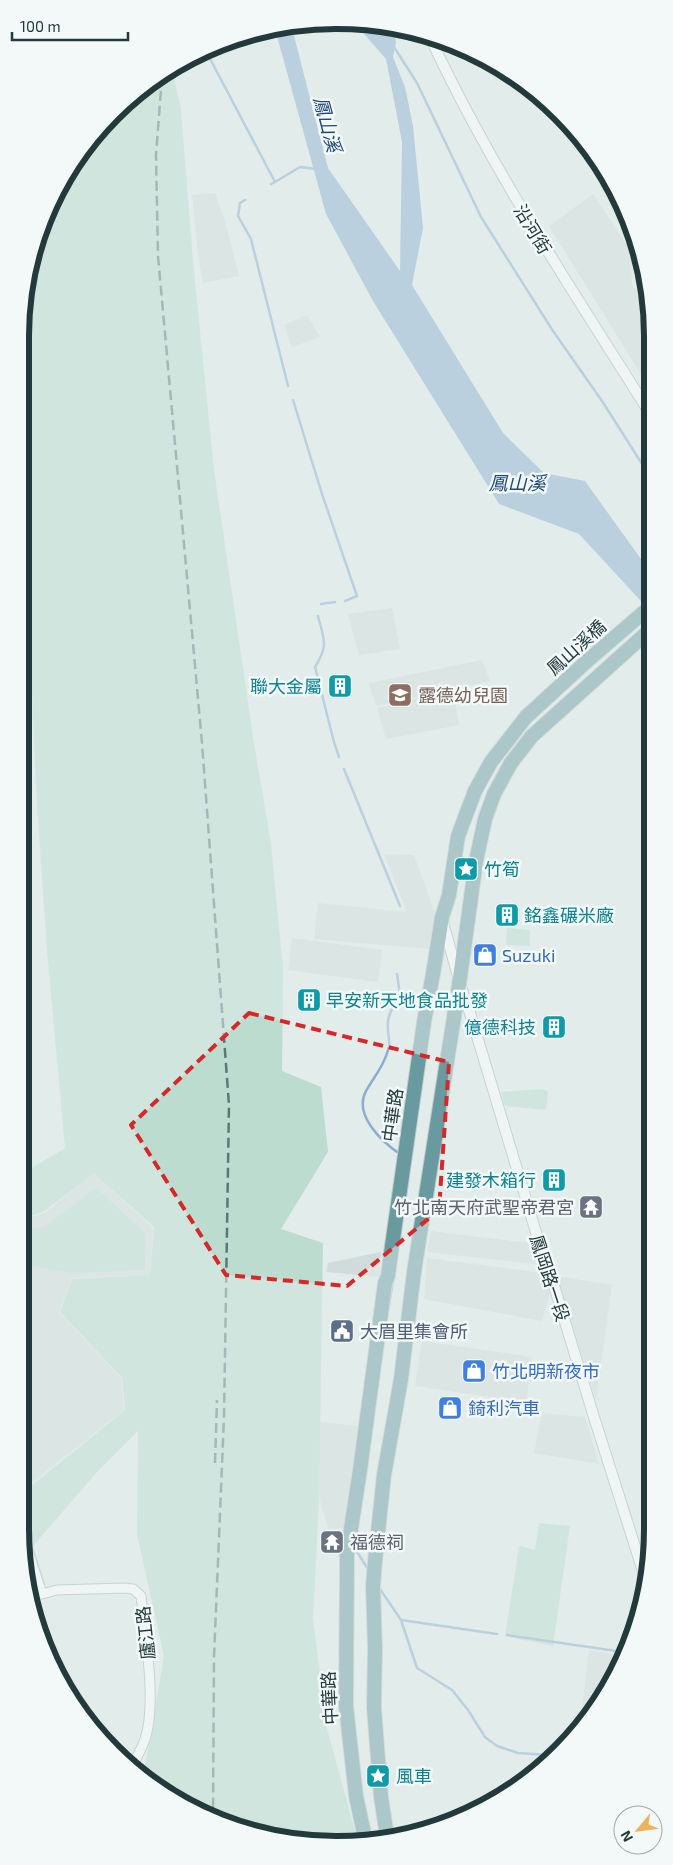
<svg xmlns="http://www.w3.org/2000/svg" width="673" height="1865" font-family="'Exo 2','Noto Sans TC',sans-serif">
<rect width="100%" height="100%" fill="#e2eceb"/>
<g fill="#d0dcdb">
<polygon points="215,193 225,221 239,276 203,283 198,255 192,195"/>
<polygon points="593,194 631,251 632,286 650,299 650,389 549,226"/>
<polygon points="307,315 320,337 292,347 284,325"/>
<polygon points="392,608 400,649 359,655 348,614"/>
<polygon points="482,660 490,681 376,706 369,683"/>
<polygon points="453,691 459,725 386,739 377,708"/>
<polygon points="384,854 414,855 435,913 429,949 314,939 318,903 407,912"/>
<polygon points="292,938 382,950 378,982 288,970"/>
<polygon points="94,1174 153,1228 150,1275 72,1278 59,1312 121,1378 124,1410 20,1492 20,1221 44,1213"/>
<polygon points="431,1231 529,1243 536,1264 427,1252"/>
<polygon points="381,1252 379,1277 326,1272 328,1263"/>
<polygon points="427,1258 543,1273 550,1292 542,1321 424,1299"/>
<polygon points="557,1276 612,1285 596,1399"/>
<polygon points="422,1341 532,1357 526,1402 415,1386"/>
<polygon points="542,1413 585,1417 599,1464 534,1453"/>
<polygon points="310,1421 358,1426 345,1528 329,1529 321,1506"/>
<polygon points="589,1650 622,1656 599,1705 580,1724"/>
</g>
<g fill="#bcdcd0">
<polygon points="172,67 181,110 193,261 214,470 254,743 271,844 283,969 282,1071 321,1087 328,1152 281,1229 323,1243 319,1501 313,1617 326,1725 357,1838 295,1842 196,1812 144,1772 164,1656 137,1534 138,1431 97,1472 33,1546 46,1585 32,1587 20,1528 20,1495 125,1410 122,1378 60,1312 72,1279 150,1275 154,1227 94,1174 43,1212 20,1220 20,1175 65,1148 47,950 37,806 31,675 20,547 20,337 31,255 85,144"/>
<polygon points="507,928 530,930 530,946 506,945"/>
<polygon points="541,1089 548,1091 546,1110 505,1106 501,1092"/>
<polygon points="96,1188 145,1233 145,1270 71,1273 20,1263 20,1232 44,1227"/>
<polygon points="539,1523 570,1526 553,1646 505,1636 519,1546 535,1550"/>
</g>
<polygon fill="#8cadcf" points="291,24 328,168 400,271 402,142 386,59 358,27 393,29 396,42 393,57 405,87 413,126 423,228 412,285 503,433 544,473 585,481 651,573 651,612 579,534 499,504 373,301 326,214 275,29"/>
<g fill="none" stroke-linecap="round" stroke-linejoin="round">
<g stroke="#8cadcf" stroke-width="2.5">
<polyline points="394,47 417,83 481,217 553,331 602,401 651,478"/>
<polyline points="207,53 275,182 271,184"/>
<polyline points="275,182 300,167 316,169"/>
<polyline points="245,200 240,203 238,216 251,239 288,386"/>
<polyline points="293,400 322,494 357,596 345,601"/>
<polyline points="321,604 335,602"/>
<path d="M318,616c6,24 11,29 -3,51l19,75 5,15"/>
<polyline points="344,769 400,906"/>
<path d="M397,974l3,21c-5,9 -12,18 -12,28 -1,8 2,16 1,24 -5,19 -14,28 -23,44 -13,24 16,51 34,63"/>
<polyline points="386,1324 393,1280"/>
<polyline points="358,1525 356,1550 369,1571"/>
<polyline points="378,1586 401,1620 417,1668 452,1690 468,1710 485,1737 497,1746 518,1753 549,1755"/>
<polyline points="401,1620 497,1634"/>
<polyline points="507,1635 623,1652"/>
</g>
<defs>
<path id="minor" d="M23,1546l3,-1 16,49 15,-4 67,-2 9,1 8,7c4,39 16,107 4,143 -3,9 -8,17 -11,25"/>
<g id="tertiary">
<path d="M429,35c62,134 144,256 222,380"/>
<path d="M442,920c10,31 16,63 28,93l68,226 11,30 44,145 53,167"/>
</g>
<g id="primary">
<polyline points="387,1836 381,1797 374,1708 375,1648 373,1586 375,1561 384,1475 401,1379 414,1272 459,985 476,861 485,819 494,794 511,763 532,736 651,629"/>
<polyline points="365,1838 356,1796 346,1706 347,1555 360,1470 385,1283 388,1276 392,1246 424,1022 433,974 442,917 449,895 458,836 475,791 491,762 526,717 587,661 651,606"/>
</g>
</defs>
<use href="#minor" stroke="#a5b3b3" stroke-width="11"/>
<use href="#tertiary" stroke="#a5b3b3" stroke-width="12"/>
<use href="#primary" stroke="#c1c8c8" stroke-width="16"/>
<use href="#minor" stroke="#fff" stroke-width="9"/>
<use href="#tertiary" stroke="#fff" stroke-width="10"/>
<use href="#primary" stroke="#689aa0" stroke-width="14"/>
<g stroke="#5d7678" stroke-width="2.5" stroke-dasharray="10 5" stroke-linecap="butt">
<polyline points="162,76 156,155 158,256 202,743 229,1105 224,1417 214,1657 213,1817"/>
<polyline points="215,1463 217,1400"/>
</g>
</g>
<path d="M0 0H673V1865H0ZM249,1013l200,49 -10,148 -92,76 -121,-11 -95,-150z" fill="#e2eceb" fill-opacity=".55" fill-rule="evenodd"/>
<path fill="none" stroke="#d62828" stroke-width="4" stroke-dasharray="10 6" stroke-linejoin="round" d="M249,1013l200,49 -10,148 -92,76 -121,-11 -95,-150z"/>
<defs>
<symbol id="building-square" viewBox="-11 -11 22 22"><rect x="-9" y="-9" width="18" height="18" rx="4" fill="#0f9aa8" stroke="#f3f8f8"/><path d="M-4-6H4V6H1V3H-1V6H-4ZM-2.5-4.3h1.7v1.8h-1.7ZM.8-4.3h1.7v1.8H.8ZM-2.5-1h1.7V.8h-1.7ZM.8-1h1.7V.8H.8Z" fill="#fff"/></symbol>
<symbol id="school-square" viewBox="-11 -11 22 22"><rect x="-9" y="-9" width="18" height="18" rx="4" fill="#8d6e63" stroke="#f3f8f8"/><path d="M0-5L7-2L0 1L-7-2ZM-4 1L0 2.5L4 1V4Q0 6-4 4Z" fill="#fff"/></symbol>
<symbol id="sight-square" viewBox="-11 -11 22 22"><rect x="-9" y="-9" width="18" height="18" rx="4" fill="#0f9aa8" stroke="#f3f8f8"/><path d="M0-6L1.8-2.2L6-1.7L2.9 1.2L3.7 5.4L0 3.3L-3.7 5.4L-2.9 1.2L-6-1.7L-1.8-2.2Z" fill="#fff"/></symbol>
<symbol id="shop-square" viewBox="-11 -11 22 22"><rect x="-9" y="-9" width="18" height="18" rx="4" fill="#3f7fe0" stroke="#f3f8f8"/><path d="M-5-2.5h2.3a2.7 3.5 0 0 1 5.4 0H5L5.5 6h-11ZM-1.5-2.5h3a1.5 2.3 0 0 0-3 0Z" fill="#fff"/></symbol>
<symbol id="temple-square" viewBox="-11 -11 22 22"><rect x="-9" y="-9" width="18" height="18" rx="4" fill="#6b7280" stroke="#f3f8f8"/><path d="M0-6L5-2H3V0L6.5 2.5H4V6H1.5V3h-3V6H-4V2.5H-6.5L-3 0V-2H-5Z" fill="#fff"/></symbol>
<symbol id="civic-square" viewBox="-11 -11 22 22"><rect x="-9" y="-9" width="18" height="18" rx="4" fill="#5c6f8a" stroke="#f3f8f8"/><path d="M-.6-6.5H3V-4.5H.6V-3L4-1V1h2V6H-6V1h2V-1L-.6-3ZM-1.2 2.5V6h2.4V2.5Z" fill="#fff"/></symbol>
</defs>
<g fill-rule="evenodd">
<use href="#building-square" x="326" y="672" width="28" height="28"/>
<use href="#school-square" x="386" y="681" width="28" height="28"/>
<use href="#sight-square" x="452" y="855" width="28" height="28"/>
<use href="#building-square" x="493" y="901" width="28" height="28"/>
<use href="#shop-square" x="471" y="941" width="28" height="28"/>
<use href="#building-square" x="295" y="986" width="28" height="28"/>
<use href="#building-square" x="540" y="1013" width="28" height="28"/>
<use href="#building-square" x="540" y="1166" width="28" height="28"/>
<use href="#temple-square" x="577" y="1193" width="28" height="28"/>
<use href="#civic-square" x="328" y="1317" width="28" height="28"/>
<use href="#shop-square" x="460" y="1357" width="28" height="28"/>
<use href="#shop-square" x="436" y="1394" width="28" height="28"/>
<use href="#temple-square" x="318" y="1528" width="28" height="28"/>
<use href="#sight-square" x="364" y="1762" width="28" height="28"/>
</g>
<g text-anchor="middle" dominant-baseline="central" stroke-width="5" stroke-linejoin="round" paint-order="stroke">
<g font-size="18" fill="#233a3c" stroke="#f3f8f8">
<text transform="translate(533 229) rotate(59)">沿河街</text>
<text transform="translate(576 647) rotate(-42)">鳳山溪橋</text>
<text transform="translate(392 1115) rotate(-82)">中華路</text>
<text transform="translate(550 1278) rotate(72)">鳳岡路一段</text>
<text transform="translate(145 1633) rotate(-96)">廬江路</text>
<text transform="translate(329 1698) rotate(-93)">中華路</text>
</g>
<g font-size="18" fill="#0d838f" stroke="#f3f8f8" text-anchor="start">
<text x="322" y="686" text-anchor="end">聯大金屬</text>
<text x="484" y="869">竹筍</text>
<text x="524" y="915">銘鑫碾米廠</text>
<text x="326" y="1000">早安新天地食品批發</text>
<text x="536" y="1027" text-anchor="end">億德科技</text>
<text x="536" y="1180" text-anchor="end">建發木箱行</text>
<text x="396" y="1776">風車</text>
</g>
<g font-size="18" fill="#785e54" stroke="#f3f8f8" text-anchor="start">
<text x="418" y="695">露德幼兒園</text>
</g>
<g font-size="18" fill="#366cbe" stroke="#f3f8f8" text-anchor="start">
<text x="502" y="955">Suzuki</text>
<text x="492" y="1371">竹北明新夜市</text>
<text x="468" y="1408">錡利汽車</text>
</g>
<g font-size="18" fill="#5b616d" stroke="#f3f8f8" text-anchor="end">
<text x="574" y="1207">竹北南天府武聖帝君宮</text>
<text x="350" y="1542" text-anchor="start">福德祠</text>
</g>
<g font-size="18" fill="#4e5e75" stroke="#f3f8f8" text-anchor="start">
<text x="360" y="1331">大眉里集會所</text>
</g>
<g font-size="19" font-style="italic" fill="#1f4977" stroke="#f3f8f8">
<text transform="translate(328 124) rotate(75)">鳳山溪</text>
<text x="517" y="482">鳳山溪</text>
</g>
</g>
<path d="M0 0H673V1865H0ZM336 29H337A307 307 0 0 1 644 336V1529A307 307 0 0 1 337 1836H336A307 307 0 0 1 29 1529V336A307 307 0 0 1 336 29Z" fill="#f3f8f8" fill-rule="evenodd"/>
<path fill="none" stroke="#233a3c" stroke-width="6" d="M336 29H337A307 307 0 0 1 644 336V1529A307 307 0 0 1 337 1836H336A307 307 0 0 1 29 1529V336A307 307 0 0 1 336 29Z"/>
<g transform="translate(638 1830) rotate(241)"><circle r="24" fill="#f3f8f8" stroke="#a0acad"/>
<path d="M0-4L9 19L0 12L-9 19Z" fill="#edb45f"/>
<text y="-8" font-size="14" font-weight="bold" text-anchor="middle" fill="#233a3c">N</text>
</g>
<path d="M12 32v8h116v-8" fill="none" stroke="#233a3c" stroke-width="2.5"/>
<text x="20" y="32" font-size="15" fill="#233a3c" stroke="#f3f8f8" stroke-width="4" paint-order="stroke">100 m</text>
</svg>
